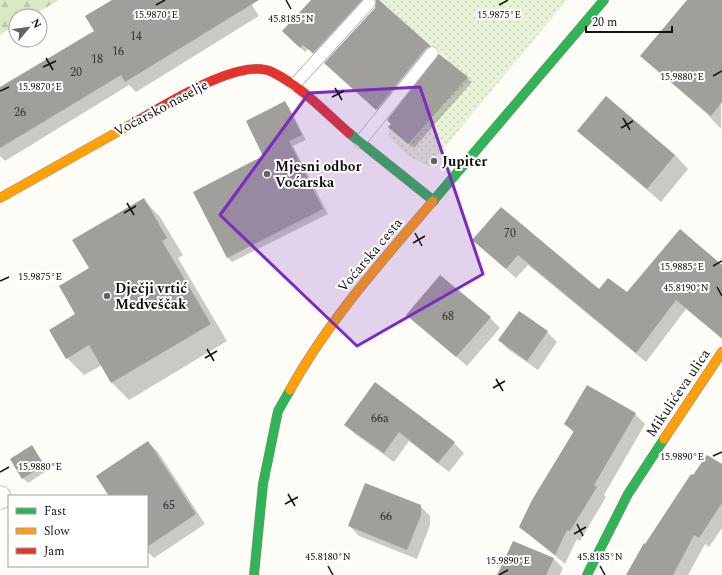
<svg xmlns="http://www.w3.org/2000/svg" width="722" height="575" font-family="Spectral,serif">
<defs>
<pattern id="grass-dots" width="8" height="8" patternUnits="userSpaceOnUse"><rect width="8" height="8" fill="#e7f3d7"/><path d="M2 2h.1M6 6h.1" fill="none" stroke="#c5cfb8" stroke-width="1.8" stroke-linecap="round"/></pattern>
<pattern id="forest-firs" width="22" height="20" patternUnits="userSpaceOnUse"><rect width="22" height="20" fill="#d8eac5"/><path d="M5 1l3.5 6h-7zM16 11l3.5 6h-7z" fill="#b8c8a8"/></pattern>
</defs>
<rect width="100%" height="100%" fill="#fdfcf7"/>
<polygon fill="url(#grass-dots)" points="379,0 567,0 429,166 408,156 389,137 389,127 408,144 468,77"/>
<polygon fill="url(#forest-firs)" points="0,0 59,0 32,16 16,16 16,25 0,35"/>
<g fill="#0003">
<polygon points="131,0 249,0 259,16 136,92 129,85 5,161 0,156 0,88 95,31"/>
<polygon points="312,0 378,0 435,51 382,114 330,68 375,9 377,1 372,0 318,58 308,49 305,52 283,31"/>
<polygon points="691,0 722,0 721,129 707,114 641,56"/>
<polygon points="449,61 472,82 414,148 395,132 393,124"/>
<polygon points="284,103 289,107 306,140 293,146 328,214 232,262 227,257"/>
<polygon points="579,131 675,155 688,169 661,202"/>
<polygon points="144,200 160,217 183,255 178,258 227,341 129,400 112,383 102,365 84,375 67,358 77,315 90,269"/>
<polygon points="501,208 599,291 627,293 722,267 722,339 686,309 646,362 528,265 516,278 473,240"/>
<polygon points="519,312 547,332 557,342 538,370 509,350 499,340"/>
<polygon points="408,315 490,318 500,328 467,366"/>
<polygon points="375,383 454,443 464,453 449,472 409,441 394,462 355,434 345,424"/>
<polygon points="635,414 645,424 604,495 606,497 580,541 577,539 565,564 521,527 574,433 565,424"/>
<polygon points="148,442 158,452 205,524 154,558 147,551 147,496 110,496"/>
<polygon points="32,446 48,470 28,483 23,478"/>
<polygon points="722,465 722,528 709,547 705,544 688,575 627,575 693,476"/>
<polygon points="420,506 430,516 430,525 417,559 359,536 350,526"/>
<polygon points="553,558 563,568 560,575 498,575"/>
</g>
<g fill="#a19f9c">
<polygon points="112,0 259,0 125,82 121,75 0,148 0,87 94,31 85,16"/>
<polygon points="311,0 362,0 313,53 303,45 300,48 282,31"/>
<polygon points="376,0 379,0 431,46 426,48 376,110 324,63 375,8"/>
<polygon points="687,0 722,0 722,102 711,116 640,56"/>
<polygon points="439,54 468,77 408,144 388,127 391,124 387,120"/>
<polygon points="606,96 675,155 647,189 577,131"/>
<polygon points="285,101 302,135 289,141 323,209 227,258 193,192 263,156 246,121"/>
<polygon points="144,198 167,238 162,241 211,324 111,383 89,345 66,359 49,330 75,314 59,286 89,268 72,240"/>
<polygon points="501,207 599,289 608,278 627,292 680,229 722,265 722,338 676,300 636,353 518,255 506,269 472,240"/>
<polygon points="440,275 491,317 456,357 406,315"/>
<polygon points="519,311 548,331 527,361 498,340"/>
<polygon points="375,382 455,442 438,463 399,432 384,453 344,425"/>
<polygon points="587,385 636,413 594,485 597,487 570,531 567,530 555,555 519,527 532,500 574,431 564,424"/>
<polygon points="148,441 196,514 147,547 147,496 109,496 96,476"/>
<polygon points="32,445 44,465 22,479 10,459"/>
<polygon points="707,455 722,464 722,503 699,538 694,535 673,575 626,575 644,543 645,544 691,474 693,475"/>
<polygon points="365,483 421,505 421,515 407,550 348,526"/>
<polygon points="513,541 554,558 546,575 497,575"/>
</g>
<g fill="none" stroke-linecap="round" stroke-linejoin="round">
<defs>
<g id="lane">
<polyline points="294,85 369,3"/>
<polyline points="360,142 432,53"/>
</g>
<polyline id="street" points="0,497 0,498"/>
<g id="fast">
<polyline points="349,133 434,201"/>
<polyline points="433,201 604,0"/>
<polyline points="254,575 263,484 278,411 290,390"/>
<polyline points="587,575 628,494 664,439"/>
</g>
<g id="slow">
<polyline points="0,198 135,122"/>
<path d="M290,390c38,-69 92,-129 143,-189"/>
<polyline points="664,439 722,352"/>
</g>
<path id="jam" d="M135,122c29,-16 105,-66 137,-50 29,14 53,40 77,61"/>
</defs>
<use href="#lane" stroke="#979795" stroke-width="13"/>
<use href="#street" stroke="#979795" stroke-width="23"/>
<use href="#fast" stroke="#8e8d8b" stroke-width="10"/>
<use href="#slow" stroke="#8e8d8b" stroke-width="10"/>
<use href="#jam" stroke="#8e8d8b" stroke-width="10"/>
<use href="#lane" stroke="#fffffe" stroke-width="12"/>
<use href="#street" stroke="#fffffe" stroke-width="22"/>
<use href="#fast" stroke="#30b455" stroke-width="9"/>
<use href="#slow" stroke="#ff9f0a" stroke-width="9"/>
<use href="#jam" stroke="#e5322d" stroke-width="9"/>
</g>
<path fill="#7b2cbf" fill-opacity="0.2" stroke="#7b2cbf" stroke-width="3" stroke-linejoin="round" d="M420,87l63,187 -126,72 -137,-131 89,-122z"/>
<path fill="none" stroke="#111" stroke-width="1.5" d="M286,0l5,9M156,5l9,-5M499,5l9,-5M46,58l7,12M43,67l13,-6M713,76l9,-5M335,88l7,12M0,91l9,-4M332,97l12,-6M623,118l7,12M621,128l12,-7M127,203l7,12M124,213l12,-7M415,233l7,13M413,243l12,-7M713,266l9,-5M0,281l9,-4M717,287l5,9M207,349l7,12M205,358l12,-7M496,379l7,12M493,388l12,-7M713,456l9,-4M0,472l9,-5M288,494l7,12M285,504l13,-7M577,524l6,12M574,534l12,-7M328,566l5,9M600,566l5,9M499,575l9,-5"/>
<g fill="#646362" stroke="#fff" stroke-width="1.5">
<circle cx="434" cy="161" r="4"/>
<circle cx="267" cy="174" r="4"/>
<circle cx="107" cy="296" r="4"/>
</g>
<g text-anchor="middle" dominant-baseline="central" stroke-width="4" stroke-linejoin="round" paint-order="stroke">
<g font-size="12" fill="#353434">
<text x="136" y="36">14</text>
<text x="118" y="51">16</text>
<text x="97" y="59">18</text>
<text x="76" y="72">20</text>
<text x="20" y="112">26</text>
<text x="510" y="233">70</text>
<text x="448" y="316">68</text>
<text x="380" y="418">66a</text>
<text x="169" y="505">65</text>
<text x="386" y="516">66</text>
</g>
<g font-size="14" fill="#111" stroke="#fff">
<text transform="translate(161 108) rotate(-28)">Voćarsko naselje</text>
<text transform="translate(370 255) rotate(-50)">Voćarska cesta</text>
<text transform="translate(678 393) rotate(-56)">Mikulićeva ulica</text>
</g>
<g font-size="14" font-weight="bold" fill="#111" stroke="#fff" text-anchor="start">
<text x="442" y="161">Jupiter</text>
<text x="275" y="166">Mjesni odbor<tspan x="275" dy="16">Voćarska</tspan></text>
<text x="115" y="288">Dječji vrtić<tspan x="115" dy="16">Medveščak</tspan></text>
</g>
</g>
<g font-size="10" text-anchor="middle" fill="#111" stroke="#fff" stroke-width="4" stroke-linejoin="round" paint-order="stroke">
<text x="156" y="18">15.9870°E</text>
<text x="499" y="18">15.9875°E</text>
<text x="291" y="22">45.8185°N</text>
<text x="682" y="80">15.9880°E</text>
<text x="40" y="90">15.9870°E</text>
<text x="682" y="270">15.9885°E</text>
<text x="40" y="280">15.9875°E</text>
<text x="686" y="291">45.8190°N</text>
<text x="682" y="460">15.9890°E</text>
<text x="40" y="470">15.9880°E</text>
<text x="328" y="560">45.8180°N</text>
<text x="600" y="560">45.8185°N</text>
<text x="508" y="564">15.9890°E</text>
</g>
<rect x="8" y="495" width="140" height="72" fill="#ffffff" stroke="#a0a0a0"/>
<rect x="16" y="508" width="20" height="6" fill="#30b455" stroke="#a0a0a0"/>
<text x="44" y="515" font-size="12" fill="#111111">Fast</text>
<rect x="16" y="528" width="20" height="6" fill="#ff9f0a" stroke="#a0a0a0"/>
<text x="44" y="535" font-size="12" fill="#111111">Slow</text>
<rect x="16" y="548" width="20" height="6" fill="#e5322d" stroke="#a0a0a0"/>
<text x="44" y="555" font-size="12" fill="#111111">Jam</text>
<g transform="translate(28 28) rotate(61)"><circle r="19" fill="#ffffff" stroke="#a0a0a0"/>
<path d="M0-3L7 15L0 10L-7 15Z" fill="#646362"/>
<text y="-6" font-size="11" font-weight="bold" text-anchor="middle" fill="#111111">N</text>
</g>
<path d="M586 26v6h86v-6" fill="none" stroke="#111111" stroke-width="2"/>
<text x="592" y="26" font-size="12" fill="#111111" stroke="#ffffff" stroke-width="3" paint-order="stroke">20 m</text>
</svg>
